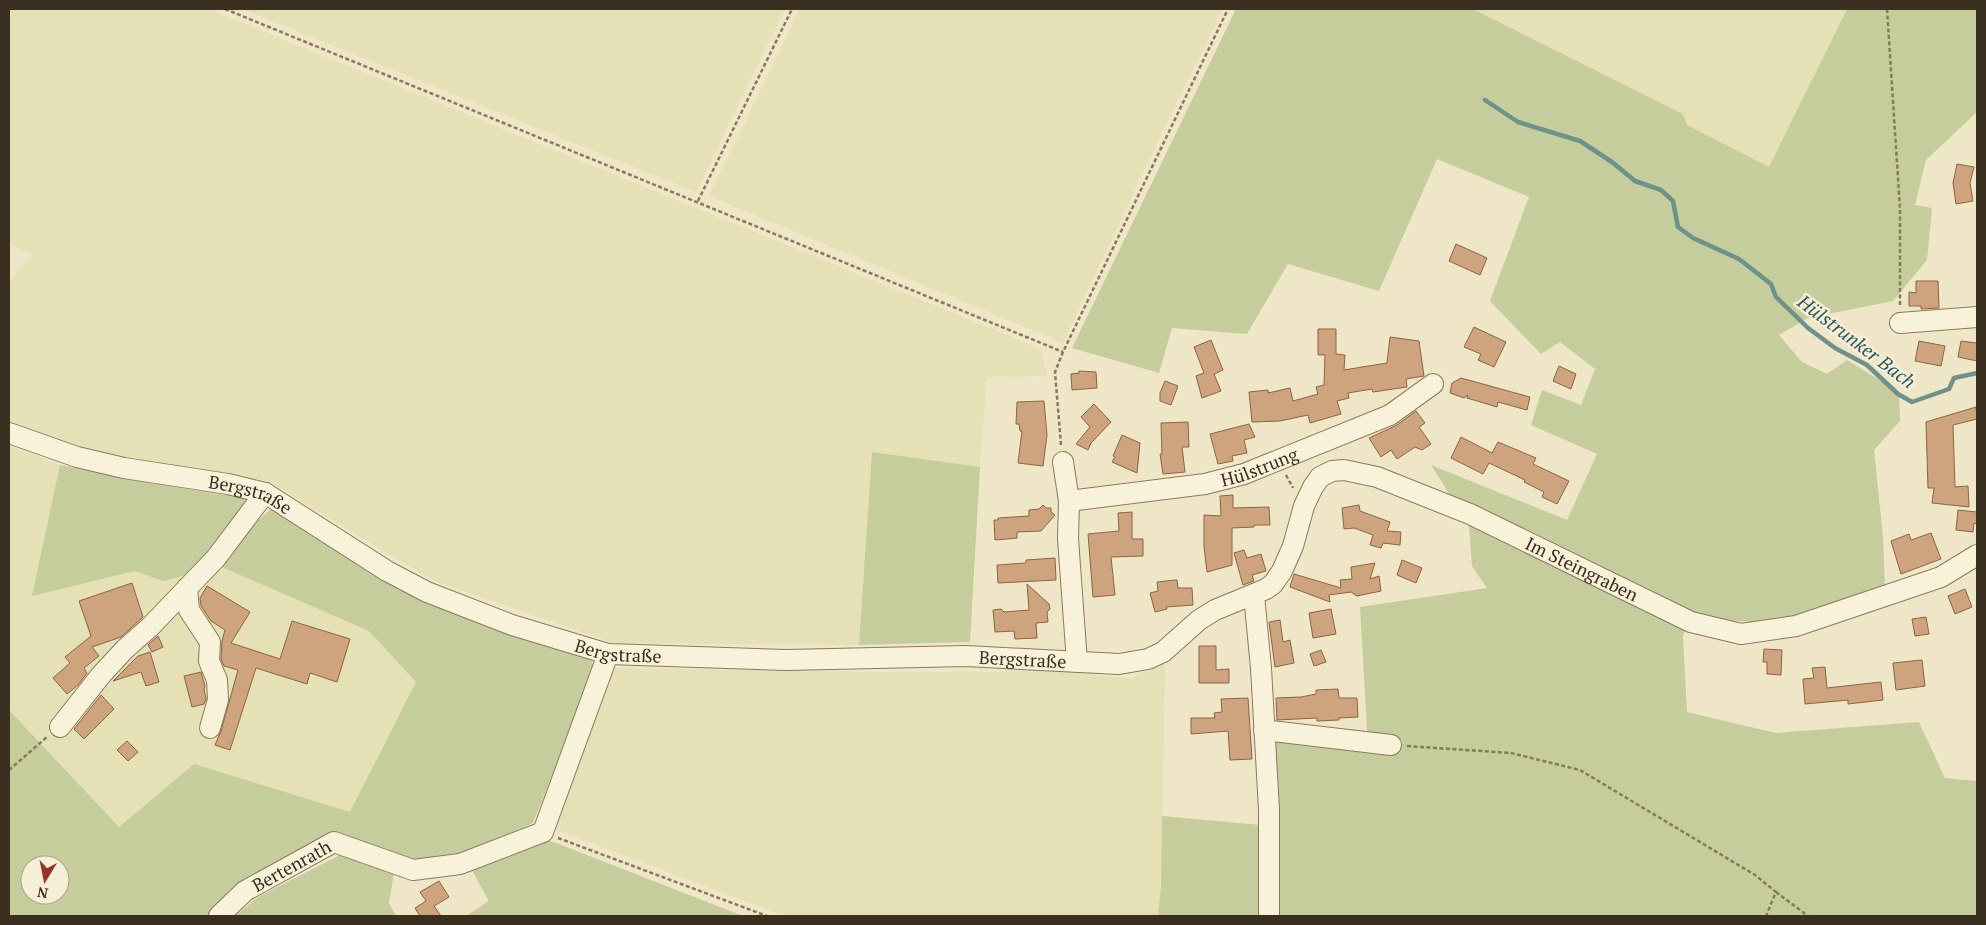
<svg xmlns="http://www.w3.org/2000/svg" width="1986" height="925" font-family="'PT Serif',serif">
<rect width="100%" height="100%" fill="#efe6c7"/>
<g fill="#e5e0b5">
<polygon points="9,9 209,9 1041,349 1047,376 987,377 980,467 872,452 859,645 613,643 432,580 267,481 83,450 9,422 9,283 32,254 9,244"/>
<polygon points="242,9 785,9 696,192"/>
<polygon points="800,9 1223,9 1177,101 1063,343 709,196"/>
<polygon points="1473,9 1847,9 1769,167 1687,125 1682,114"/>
<polygon points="9,445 60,465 33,595 135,571 163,581 217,565 369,631 416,682 350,812 194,764 119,827 9,710"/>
<polygon points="1165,664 1161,888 1158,916 784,916 554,829 610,668 892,672 1051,671 1131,678"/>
</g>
<g fill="#c4cd9b" fill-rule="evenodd">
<polygon points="1236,9 1473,9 1683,114 1687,125 1769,167 1847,9 1977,9 1977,112 1926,160 1915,205 1932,208 1927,260 1893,301 1808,318 1779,335 1802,362 1827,374 1847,360 1899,392 1900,421 1874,450 1883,537 1885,587 1787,622 1721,621 1692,612 1685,627 1683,638 1687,712 1776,733 1919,722 1945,778 1977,781 1977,916 1275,916 1273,734 1368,747 1360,607 1487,588 1472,566 1469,525 1431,465 1567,520 1597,454 1531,425 1542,390 1581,405 1595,369 1560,342 1541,354 1490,301 1529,197 1437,159 1379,291 1288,264 1247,334 1172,328 1159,373 1072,348"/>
<polygon points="872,452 980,467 970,642 859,645"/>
<polygon points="60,465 150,483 244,498 246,509 193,573 163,581 135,571 32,596"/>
<path d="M271,509l178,102 142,49 3,11 -61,152 -78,36h-46l-74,-23 -124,80h-202v-206l110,117 75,-63 156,48 66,-130 -47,-51 -152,-66 25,-31zM30,865h30v30h-30z"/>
<polygon points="1162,816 1261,825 1260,916 1158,916 1161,888"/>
<polygon points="543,838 569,848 743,916 466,916 489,901 470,867"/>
<polygon points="340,855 394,873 389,903 396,916 235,916 258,897"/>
</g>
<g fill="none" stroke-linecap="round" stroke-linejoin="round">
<polyline stroke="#6f918b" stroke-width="4.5" points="1485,100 1518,122 1580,141 1612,162 1635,181 1661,190 1673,201 1678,227 1693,238 1739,259 1771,284 1776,297 1808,328 1835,348 1867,365 1898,394 1912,402 1949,389 1954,378 1977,373"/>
</g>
<g fill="#cda47d" stroke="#8a6442">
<polygon points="1957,164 1974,167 1970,183 1973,201 1956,204 1953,183"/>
<polygon points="1456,244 1487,258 1480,275 1449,261"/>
<polygon points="1916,281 1938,281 1939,308 1921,309 1921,306 1909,306 1909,292 1916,293"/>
<polygon points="1474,327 1506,342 1494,367 1478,360 1481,354 1464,347"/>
<polygon points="1318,329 1336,329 1336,354 1345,355 1344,370 1387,363 1390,337 1419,341 1424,376 1406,379 1407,387 1373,392 1372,389 1348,393 1349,398 1337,401 1341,414 1310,423 1308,415 1280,421 1252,422 1249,392 1268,390 1268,393 1290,388 1293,401 1318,394 1316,387 1324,385 1325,355 1318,355"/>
<polygon points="1211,340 1223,370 1214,374 1221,391 1202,398 1196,376 1204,373 1194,347"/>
<polygon points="1919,341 1945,346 1941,366 1915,361"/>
<polygon points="1961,341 1977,343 1977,361 1958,357"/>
<polygon points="1559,366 1576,374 1571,389 1553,381"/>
<polygon points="1079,371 1096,372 1097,388 1072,390 1071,374 1079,373"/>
<polygon points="1461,378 1530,397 1527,410 1498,402 1497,407 1467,398 1468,395 1464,398 1450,393 1452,383"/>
<polygon points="1165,381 1178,386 1171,405 1160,401 1160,393"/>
<polygon points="1044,401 1047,435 1043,466 1018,463 1022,431 1020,431 1019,424 1016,424 1017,402"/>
<polygon points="1094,404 1111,422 1091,443 1088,450 1076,444 1090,427 1081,417"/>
<polygon points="1976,407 1977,419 1953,425 1955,487 1968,486 1969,507 1932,503 1934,488 1928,488 1926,422"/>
<polygon points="1416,411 1425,423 1419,427 1431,444 1422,450 1415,447 1397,459 1391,450 1381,457 1369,438 1397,425"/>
<polygon points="1188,422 1189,447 1182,447 1185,472 1163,474 1160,454 1162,454 1161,423"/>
<polygon points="1249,424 1255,437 1244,440 1247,453 1232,456 1233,461 1218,464 1210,434"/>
<polygon points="1122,435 1140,443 1137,473 1112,462 1115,457 1113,456"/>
<polygon points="1461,437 1492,453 1498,442 1536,458 1533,464 1569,481 1557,504 1542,497 1544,492 1524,482 1525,480 1489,463 1483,474 1451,458"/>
<polygon points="1233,495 1233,508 1269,507 1270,525 1254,525 1254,527 1232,528 1232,565 1207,572 1204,546 1204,515 1221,516 1220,496"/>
<polygon points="1043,505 1046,508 1051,508 1051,512 1055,515 1041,531 1017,532 1017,538 995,540 994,520 998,520 998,518 1029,516 1029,510 1039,509"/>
<polygon points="1359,505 1360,511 1390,522 1387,531 1401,532 1400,545 1383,543 1381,548 1370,545 1373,535 1354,528 1344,529 1342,508"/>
<polygon points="1958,510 1977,512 1977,524 1974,523 1973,532 1956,530"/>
<polygon points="1132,512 1132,539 1143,539 1143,556 1111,557 1115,595 1093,597 1088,534 1119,531 1118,513"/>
<polygon points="1931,533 1941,559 1901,574 1891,541 1909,534 1911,540"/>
<polygon points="1244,550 1247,558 1261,554 1266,571 1252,575 1254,581 1243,585 1234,553"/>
<polygon points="1055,558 1056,580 998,583 997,565 1026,563 1026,560"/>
<polygon points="1402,560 1422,568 1416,583 1397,575"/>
<polygon points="1375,563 1370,579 1379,576 1381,591 1357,596 1351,592 1329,595 1330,602 1290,587 1294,574 1341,588 1340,580 1352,579 1351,567"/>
<polygon points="1175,580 1177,580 1178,588 1192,588 1193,605 1166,607 1167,609 1155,612 1150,593 1158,591 1157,582"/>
<polygon points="132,583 143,617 121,637 92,647 99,656 84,668 87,673 78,685 67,694 53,678 70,663 65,657 91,636 79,601"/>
<polygon points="1027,584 1049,604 1050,609 1047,612 1048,622 1036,623 1037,638 1015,639 1014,631 995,632 993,610 1001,609 1004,612 1029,610"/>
<polygon points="207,586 250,612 231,643 280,659 292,621 350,639 337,682 310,673 307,684 256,668 230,750 215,745 221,731 238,670 224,666 221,659 222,641 225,630 211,621 201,606 200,598"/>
<polygon points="1965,589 1972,607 1955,614 1948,596"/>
<polygon points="1331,609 1336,634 1313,638 1309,613"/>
<polygon points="1926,617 1929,634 1915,636 1912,619"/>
<polygon points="1280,620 1283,642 1290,640 1294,663 1275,667 1269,622"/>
<polygon points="158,636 163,647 152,652 148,645"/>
<polygon points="1199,646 1216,646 1216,670 1229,669 1229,683 1199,683"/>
<polygon points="1764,649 1782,650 1781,675 1767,674 1767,662 1763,662"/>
<polygon points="1321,650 1326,662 1314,666 1310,654"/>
<polygon points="150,652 159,682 146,686 141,672 113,681 138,656"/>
<polygon points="1922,660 1925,686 1896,690 1893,663"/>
<polygon points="1825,667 1827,688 1881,682 1883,700 1848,704 1848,700 1805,704 1803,679 1814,678 1812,668"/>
<polygon points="201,672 205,686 204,689 206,699 204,704 192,707 184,676"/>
<polygon points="1338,689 1339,698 1357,698 1358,717 1339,718 1339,720 1317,721 1317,718 1277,720 1276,698 1301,697 1316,694 1316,690"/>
<polygon points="101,695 114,709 84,739 74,729"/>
<polygon points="1248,698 1252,759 1230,760 1228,731 1191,734 1191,718 1215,718 1214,713 1222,712 1221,699"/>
<polygon points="127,741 138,752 128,761 117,750"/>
<polygon points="439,881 449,897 434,906 441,916 420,916 415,908 426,901 420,892"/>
</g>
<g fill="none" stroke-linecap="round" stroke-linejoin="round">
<defs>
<g id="minor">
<polyline points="1900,323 1977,317"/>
<path id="s1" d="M9,433l68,24 47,11 104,16 37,9 122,78 40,21 85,33 96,29 178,6 180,-4 153,8 29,-5 15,-7 36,-32 16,-10 51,-21 7,-5 9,-13 11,-25 11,-40 9,-19 7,-10 12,-6 12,-1 33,7 93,37 221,108 50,12 55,-8 145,-49 36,-22"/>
<polyline points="1063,462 1069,501 1068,539 1077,662"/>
<path id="s2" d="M1069,501l136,-17 39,-10 146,-59 43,-31"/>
<polyline points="187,588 189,610 210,642 209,661 217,680 218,700 210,728"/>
<polyline points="1254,595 1261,668 1269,810 1269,916"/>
<polyline points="60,727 101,675 125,649 150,627 216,558 265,493"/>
<polyline points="1264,730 1391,745"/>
<path id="s3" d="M219,916l26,-25 89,-49 79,28 47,-6 83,-32 65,-178"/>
</g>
</defs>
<use href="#minor" stroke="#8b785c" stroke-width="22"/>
<g stroke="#8b785c" stroke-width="2.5" stroke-dasharray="4 2.5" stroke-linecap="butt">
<polyline points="225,9 1063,352"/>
<polyline points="1887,9 1900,209 1900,307"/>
<polyline points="698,201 792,9"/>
<polyline points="1061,445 1055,372 1063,352 1228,9"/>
<polyline points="1286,475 1293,488"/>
<polyline points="1407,746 1511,753 1580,770 1755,875 1776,892 1766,916"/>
<polyline points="9,770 47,737"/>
<polyline points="558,838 767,916"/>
<polyline points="1776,892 1808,916"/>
</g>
<use href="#minor" stroke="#f9f2db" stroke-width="20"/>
</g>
<g text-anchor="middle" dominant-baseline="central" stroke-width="5" stroke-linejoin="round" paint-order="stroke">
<g font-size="18" fill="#3b2f20" stroke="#f6efd7">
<text stroke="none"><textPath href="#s2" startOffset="194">Hülstrung</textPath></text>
<text stroke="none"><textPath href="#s1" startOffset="250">Bergstraße</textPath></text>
<text stroke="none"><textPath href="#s1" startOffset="1735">Im Steingraben</textPath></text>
<text stroke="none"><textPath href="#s1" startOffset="655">Bergstraße</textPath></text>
<text stroke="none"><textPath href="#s1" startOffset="1060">Bergstraße</textPath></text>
<text stroke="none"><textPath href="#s3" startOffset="89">Bertenrath</textPath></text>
</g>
<g font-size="19" font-style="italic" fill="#2f5a5b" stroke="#f6efd7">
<text transform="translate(1857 341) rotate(37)">Hülstrunker Bach</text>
</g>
</g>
<rect width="1986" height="925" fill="none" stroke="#3b2f20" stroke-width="20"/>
<g transform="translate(45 880) rotate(190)"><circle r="24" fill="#f6efd7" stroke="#aba28e"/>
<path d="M0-4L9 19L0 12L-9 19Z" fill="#9a332c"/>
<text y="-8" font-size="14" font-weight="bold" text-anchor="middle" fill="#3b2f20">N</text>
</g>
</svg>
